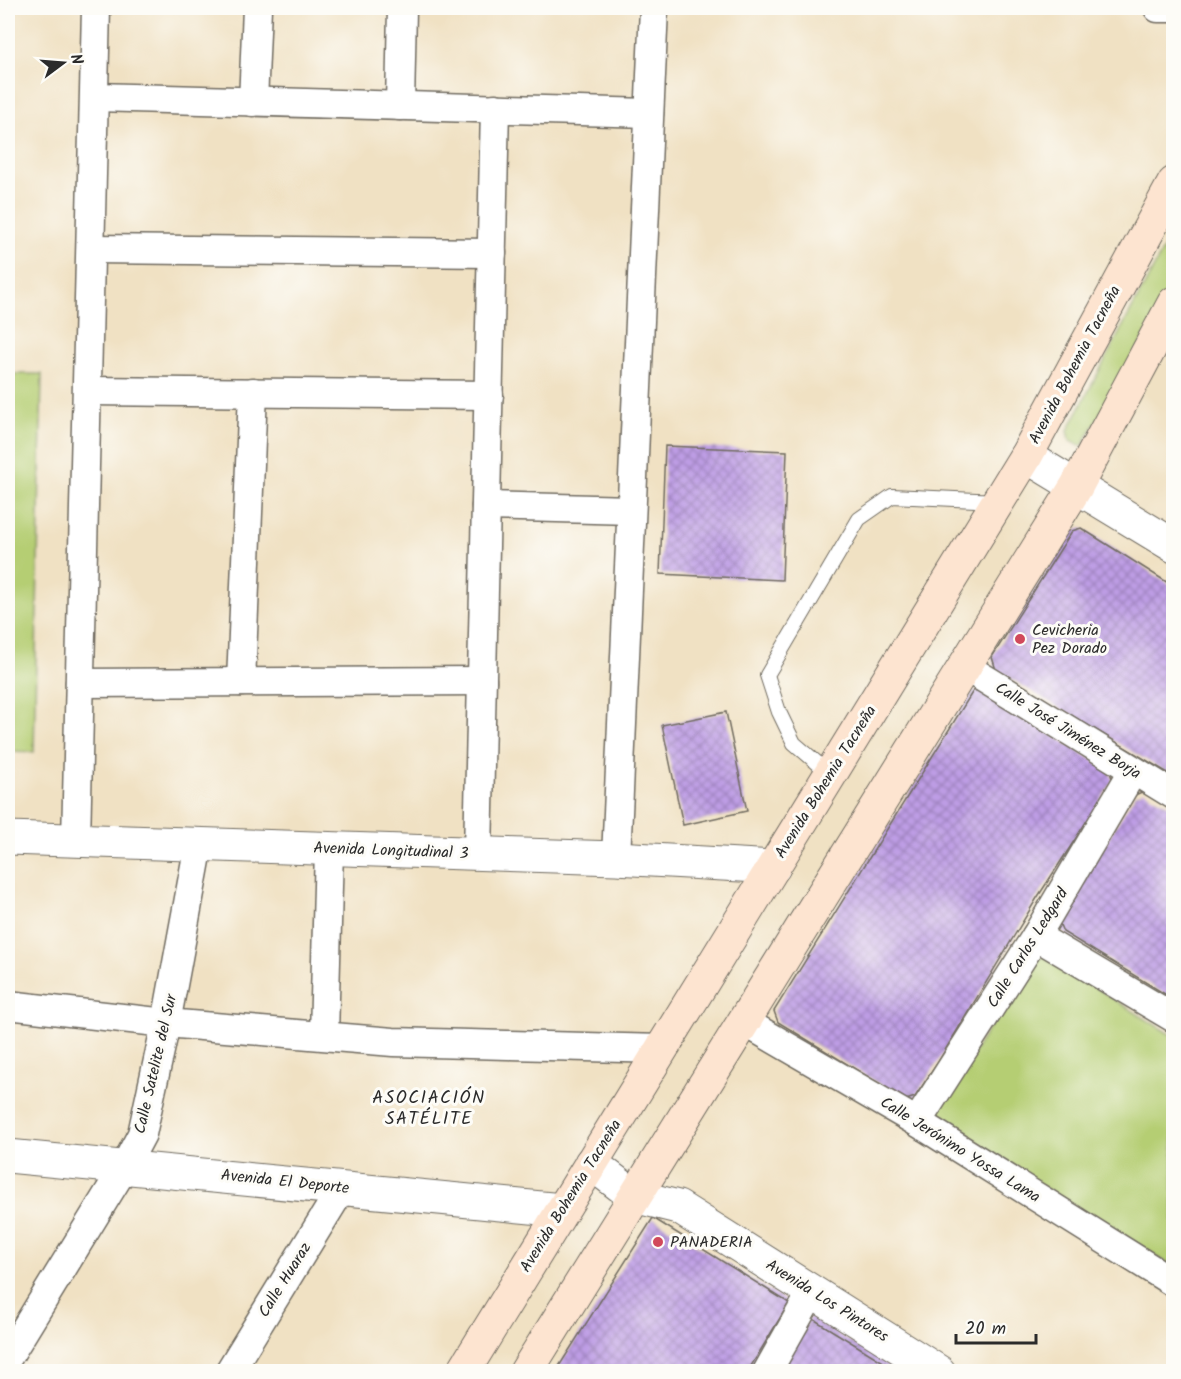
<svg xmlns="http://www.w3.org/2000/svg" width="1181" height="1379" font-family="Kalam,sans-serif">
<defs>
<pattern id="building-cross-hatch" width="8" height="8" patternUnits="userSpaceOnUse" patternTransform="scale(1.5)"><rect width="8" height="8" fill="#be9de5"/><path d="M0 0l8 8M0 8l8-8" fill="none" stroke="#9b80ba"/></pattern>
</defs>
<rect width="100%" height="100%" fill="#fdfcf7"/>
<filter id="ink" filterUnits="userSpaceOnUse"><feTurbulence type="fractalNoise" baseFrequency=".0167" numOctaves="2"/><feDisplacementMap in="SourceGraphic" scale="12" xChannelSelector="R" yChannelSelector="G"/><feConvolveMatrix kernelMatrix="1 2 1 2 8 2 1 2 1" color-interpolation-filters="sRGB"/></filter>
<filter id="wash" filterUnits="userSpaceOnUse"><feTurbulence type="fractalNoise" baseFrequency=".008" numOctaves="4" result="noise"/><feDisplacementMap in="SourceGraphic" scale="24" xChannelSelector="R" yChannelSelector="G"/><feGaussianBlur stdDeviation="1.35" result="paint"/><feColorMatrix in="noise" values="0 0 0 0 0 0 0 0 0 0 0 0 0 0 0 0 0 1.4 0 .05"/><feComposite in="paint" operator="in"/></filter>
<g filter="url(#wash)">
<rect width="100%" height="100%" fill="#f0e1c3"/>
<g fill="#b5ce73" stroke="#707c4f" stroke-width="1.5">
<polygon points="1173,231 1173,288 1082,446 1070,441 1068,430"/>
<polygon points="8,374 42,374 34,752 8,751"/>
<polygon points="1045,956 1173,1036 1173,1267 940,1124 936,1113 1031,960"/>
</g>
<g id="blocks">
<g fill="url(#building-cross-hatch)">
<polygon points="665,446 787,451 782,580 660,574"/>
<polygon points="1081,528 1173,586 1173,776 996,670 992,657 1072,531"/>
<polygon points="981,690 1109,770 1113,781 1037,898 938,1062 915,1097 906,1100 778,1022 774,1011 973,691"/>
<polygon points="726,712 747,811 683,825 662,725"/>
<polygon points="1144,791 1173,808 1173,999 1063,932 1058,920 1135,795"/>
<polygon points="653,1218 789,1303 748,1371 556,1371"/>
<polygon points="810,1317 898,1371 780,1371"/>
</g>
</g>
</g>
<g filter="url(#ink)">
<use href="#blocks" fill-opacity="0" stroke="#706b60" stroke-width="1.5"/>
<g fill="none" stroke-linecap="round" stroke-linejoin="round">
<defs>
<polyline id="service" points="830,774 794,743 779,712 767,675 859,519 892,496 997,501"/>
<g id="minor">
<polyline points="1158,8 1174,8"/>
<polyline points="96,97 649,113"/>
<polyline points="253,102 257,8"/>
<polyline points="400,106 402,8"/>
<polyline points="92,249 492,253"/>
<polyline points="88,391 489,395"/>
<polyline points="486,506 631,510"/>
<polyline points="964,666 1174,795"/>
<polyline points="241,682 253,392"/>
<polyline points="80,683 482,681"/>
<polyline points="76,840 96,8"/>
<polyline points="478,853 495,108"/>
<polyline points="616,858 654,8"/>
<polyline points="1036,936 1174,1018"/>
<polyline points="8,1005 166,1023 393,1042 662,1049"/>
<polyline points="743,1021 917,1122 1174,1283"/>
<polyline points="324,1035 329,849"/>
<polyline points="917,1122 1036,936 1133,771"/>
<polyline points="8,1357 125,1166 142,1134 166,1023 199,844"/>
<polyline points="229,1372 342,1188"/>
<polyline points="767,1372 812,1292"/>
</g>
<g id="tertiary">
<polyline points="1026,456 1174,546"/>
<polyline points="8,838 616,858 774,867"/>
<polyline points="8,1156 562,1210"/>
<polyline points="591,1163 634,1196 678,1207 939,1372"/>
</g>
<g id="secondary">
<polyline points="463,1372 1026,456 1174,183"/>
<polyline points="526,1372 1076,487 1174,303"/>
</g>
</defs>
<use href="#service" stroke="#706b60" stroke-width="16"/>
<use href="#minor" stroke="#706b60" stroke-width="31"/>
<use href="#tertiary" stroke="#706b60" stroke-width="35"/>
<use href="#secondary" stroke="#706b60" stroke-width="35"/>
<use href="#service" stroke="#fff" stroke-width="14"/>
<use href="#minor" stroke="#fff" stroke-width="28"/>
<use href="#tertiary" stroke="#fff" stroke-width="33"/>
<use href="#secondary" stroke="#fde4d0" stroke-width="33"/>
</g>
</g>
<g fill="#d1495b" stroke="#fdfcf7" stroke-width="2">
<circle cx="1020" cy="639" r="6"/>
<circle cx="658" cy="1242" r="6"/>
</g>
<g text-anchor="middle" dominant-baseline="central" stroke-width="6" stroke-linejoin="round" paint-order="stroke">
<g font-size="16" fill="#2b2b2b" stroke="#fdfcf7">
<text transform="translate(1075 365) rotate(-62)">Avenida Bohemia Tacneña</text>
<text transform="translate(1068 731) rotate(32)">Calle José Jiménez Borja</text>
<text transform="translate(826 782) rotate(-58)">Avenida Bohemia Tacneña</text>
<text transform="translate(391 851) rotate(2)">Avenida Longitudinal 3</text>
<text transform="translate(1028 948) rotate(-58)">Calle Carlos Ledgard</text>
<text transform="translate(156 1064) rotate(-77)">Calle Satelite del Sur</text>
<text transform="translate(960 1150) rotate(32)">Calle Jerónimo Yossa Lama</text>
<text transform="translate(285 1182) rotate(6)">Avenida El Deporte</text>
<text transform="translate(571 1196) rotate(-58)">Avenida Bohemia Tacneña</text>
<text transform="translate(285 1280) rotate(-58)">Calle Huaraz</text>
<text transform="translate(827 1301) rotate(32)">Avenida Los Pintores</text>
</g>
<g font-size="16" fill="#2b2b2b" stroke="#fdfcf7" text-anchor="start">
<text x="1032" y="630">Cevicheria<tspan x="1032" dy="18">Pez Dorado</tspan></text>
<text x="670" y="1242">PANADERIA</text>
</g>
<g font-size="18" letter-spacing="1.5" fill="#2b2b2b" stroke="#fdfcf7">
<text x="429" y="1098">ASOCIACIÓN<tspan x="429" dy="21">SATÉLITE</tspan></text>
</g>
</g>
<rect width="1181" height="1379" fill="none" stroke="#fdfcf7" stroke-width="30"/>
<g transform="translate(63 63) rotate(74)" stroke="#fdfcf7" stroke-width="4.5" paint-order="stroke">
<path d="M0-4.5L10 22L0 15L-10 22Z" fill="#2b2b2b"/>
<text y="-9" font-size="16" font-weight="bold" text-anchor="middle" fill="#2b2b2b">N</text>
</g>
<path d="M956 1334v9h80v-9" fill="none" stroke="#2b2b2b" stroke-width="3"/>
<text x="965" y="1334" font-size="18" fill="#2b2b2b" stroke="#fdfcf7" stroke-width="4.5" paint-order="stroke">20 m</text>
</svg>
